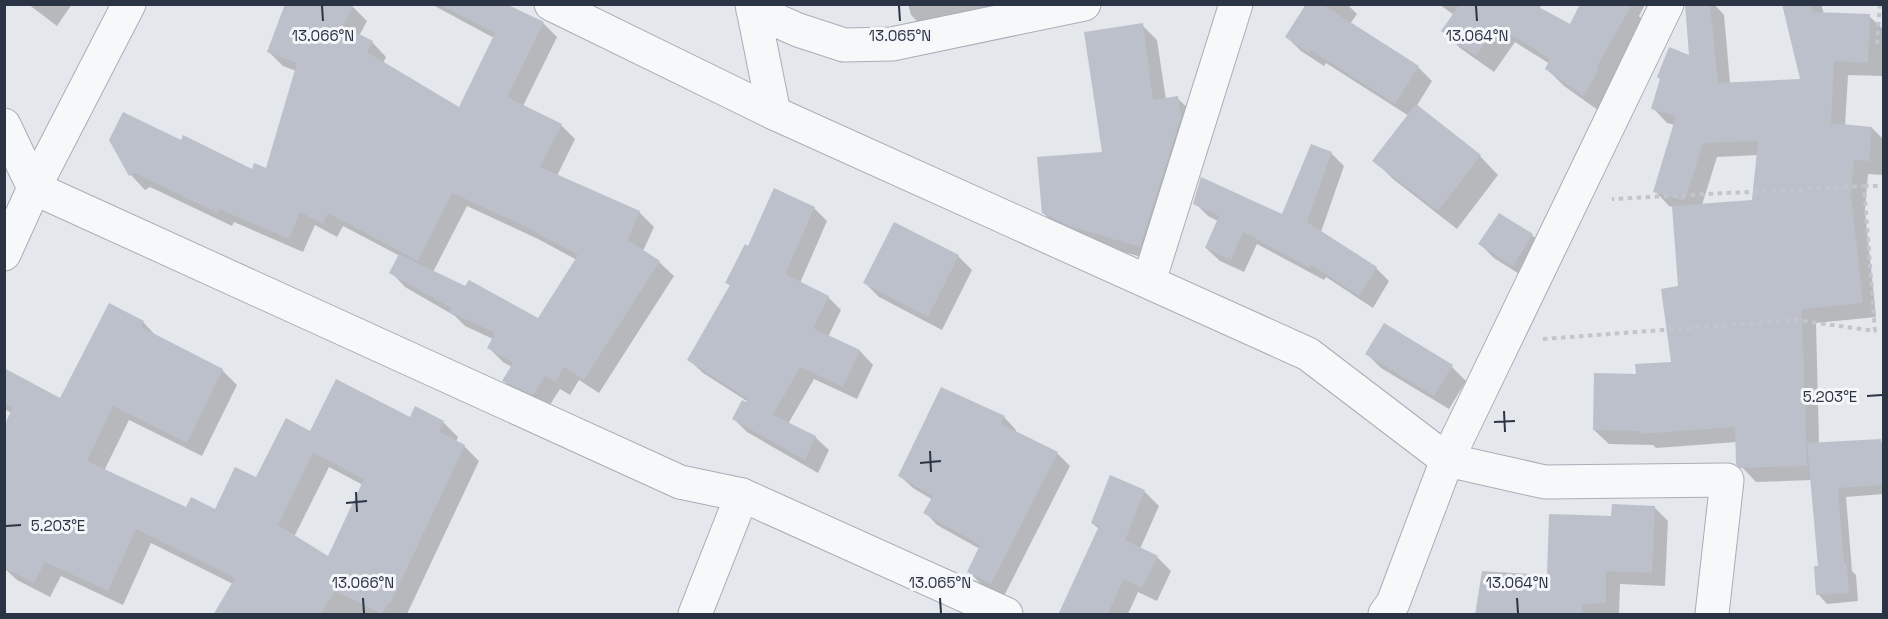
<svg xmlns="http://www.w3.org/2000/svg" width="1888" height="619" font-family="'Space Grotesk',sans-serif">
<rect width="100%" height="100%" fill="#e4e7ec"/>
<g fill="#0003" fill-rule="evenodd">
<polygon points="28,4 72,4 57,26"/>
<path d="M431,4h71l41,19 14,14 -34,69 38,19 14,14 -18,37 82,36 15,15 -11,24 16,11 15,14 -75,117 -20,-13 -9,15 -10,-6 -12,19 -31,-14 -14,-14 9,-13 -9,-5 -14,-14 4,-9 -28,-13 -10,-10 -50,-29 -14,-15 9,-16 -57,-30 -6,11 -22,-12 -12,27 -69,-30 -2,4 -82,-39 -5,3 -14,-15 -20,-35 70,2 72,29 13,-1 30,-99 -13,-5 -14,-14 84,-45 14,14 -8,15 13,6 14,15 -3,6 77,46 34,-71zM467,206l71,33 39,21 -38,60 -106,-48z"/>
<polygon points="908,4 993,4 995,12 926,31 911,15"/>
<polygon points="1307,4 1347,4 1357,14 1350,24 1418,67 1432,81 1416,107 1480,156 1498,175 1457,229 1393,179 1374,160 1409,116 1326,63 1324,66 1301,51 1287,37"/>
<polygon points="1439,4 1542,4 1539,9 1570,26 1582,4 1645,4 1639,16 1647,24 1602,113 1564,86 1547,69 1550,64 1515,42 1494,72 1460,48 1443,31 1454,15"/>
<path d="M1687,4h27l10,11 6,68 72,-2 -18,-77h37l3,10 45,2 15,14 -2,46 -34,-1 -3,51 27,2 12,12 -1,35 -15,-1 -3,36 11,107 -60,6 3,121 61,-3 4,3v50l-38,3 6,74 4,4 2,26 -31,3 -9,-10 1,-27 -7,-87 -56,2 -18,-19 -1,-21 -81,6 -3,-3 -44,-1 -15,-14 43,-54 35,-13 8,-75 -7,-81 -4,-1 -14,-15 20,-66 -8,-2 -14,-15 38,-51zM1758,155l-4,46 -52,4 15,-48z"/>
<polygon points="1142,25 1157,40 1166,100 1177,98 1193,113 1155,261 1089,242 1059,228 1043,213 1104,153"/>
<polygon points="1331,153 1344,166 1321,232 1376,268 1389,281 1373,308 1326,277 1324,280 1257,244 1244,272 1220,261 1206,248 1218,221 1208,216 1195,203 1283,216"/>
<polygon points="814,208 827,221 800,283 828,297 841,310 828,337 860,351 873,365 857,399 814,379 788,424 815,437 829,450 818,473 747,432 734,419 750,403 703,373 689,360 731,286 727,282 749,248"/>
<polygon points="894,224 958,256 972,270 942,330 879,297 865,283"/>
<polygon points="1532,235 1546,249 1527,279 1494,258 1480,244"/>
<path d="M143,322l14,15 65,33 15,15 -35,71 -73,-36 -25,51 83,38 28,2 42,-32 54,-46 100,-14 32,3 15,15 -2,5 8,4 15,15 -72,153h-192l18,-30 -82,-41 -28,62 -62,-29 -11,21 -33,-17 -13,-12 8,-155 -8,-4v-39l57,30zM329,467l34,18 -34,73 -35,-21z"/>
<polygon points="1367,354 1452,367 1466,381 1449,409 1381,368"/>
<polygon points="1004,417 1016,430 1015,432 1057,453 1070,466 1004,596 981,584 969,572 980,549 937,525 925,512 933,500 913,488 900,476"/>
<polygon points="1111,477 1145,492 1159,506 1140,549 1157,557 1171,571 1157,601 1138,592 1128,614 1071,614 1099,529 1092,523"/>
<polygon points="1655,508 1668,521 1665,586 1620,584 1619,614 1477,614 1548,577 1613,517"/>
</g>
<g fill="#bbc0ca" fill-rule="evenodd">
<polygon points="285,4 354,4 343,26 373,41 367,52 459,107 495,33 439,4 506,4 544,22 507,97 562,124 540,167 640,211 628,240 660,261 584,380 564,367 556,382 545,376 533,395 502,381 513,363 487,348 495,333 449,312 451,308 389,273 399,254 465,286 469,280 538,318 578,255 522,225 452,193 418,261 328,213 323,224 300,212 289,239 219,209 217,213 135,173 129,176 109,140 123,112 181,140 183,135 252,169 254,163 266,168 297,63 267,52"/>
<polygon points="1306,4 1322,4 1419,66 1395,104 1311,50 1309,53 1285,37"/>
<polygon points="1460,4 1533,4 1570,24 1580,4 1632,4 1597,67 1599,69 1584,96 1545,69 1550,59 1497,26 1476,56 1441,31"/>
<polygon points="1685,4 1710,4 1718,83 1800,79 1782,4 1811,4 1813,12 1870,14 1868,63 1834,61 1831,123 1872,127 1869,161 1854,160 1851,194 1863,303 1802,309 1807,466 1740,468 1736,464 1735,427 1640,434 1640,431 1593,430 1594,373 1636,374 1635,364 1671,362 1661,289 1678,286 1672,206 1752,200 1758,141 1703,143 1685,201 1653,192 1676,116 1651,109 1660,79 1657,77 1669,47 1689,55"/>
<polygon points="1143,23 1153,100 1178,96 1181,117 1140,247 1072,227 1042,213 1037,157 1102,152 1084,32"/>
<polygon points="1416,104 1481,155 1438,211 1372,161"/>
<polygon points="1311,144 1332,152 1307,222 1377,267 1359,296 1312,265 1310,268 1243,232 1231,260 1205,248 1219,216 1193,204 1201,177 1282,214"/>
<polygon points="774,188 815,207 785,274 829,296 813,328 860,350 843,387 800,367 773,415 816,436 805,460 732,419 742,400 746,402 748,399 687,360 730,285 725,283 745,244 748,246"/>
<polygon points="1499,213 1533,234 1513,266 1478,244"/>
<polygon points="894,222 959,255 928,317 863,283"/>
<path d="M109,303l35,18 -3,6 82,42 -36,74 -74,-37 -26,55 99,46 5,-10 24,12 20,-42 21,10 30,-59 24,13 26,-52 74,38 5,-11 29,15 -5,11 26,13 -75,159 -2,-1 -6,11 -47,-23 -15,24h-107l22,-37 -99,-49 -28,62 -63,-29 -11,21 -30,-15v-142l9,-19 -9,-4v-35l56,30zM313,453l51,26 -36,77 -50,-31z"/>
<polygon points="1384,323 1453,365 1434,396 1365,354"/>
<polygon points="941,387 1005,416 1001,424 1058,452 991,584 967,572 980,545 923,513 933,496 898,476"/>
<polygon points="1881,439 1884,485 1838,488 1844,564 1847,564 1849,593 1816,595 1814,566 1818,566 1807,443"/>
<polygon points="1110,475 1145,490 1125,540 1158,556 1142,588 1124,579 1107,615 1058,615 1099,526 1091,523"/>
<polygon points="1612,504 1655,506 1652,573 1606,571 1606,603 1582,604 1582,615 1475,615 1482,571 1547,575 1549,514 1611,516"/>
</g>
<g fill="none" stroke-linecap="round" stroke-linejoin="round">
<defs>
<g id="minor">
<polyline points="551,4 774,113 1308,354 1447,460 1545,482 1727,480 1712,614"/>
<polyline points="752,4 774,113"/>
<polyline points="753,10 798,30 844,45 892,44 1084,4"/>
<polyline points="4,125 34,188 680,482 742,495 1006,614"/>
<polyline points="4,254 34,188 129,4"/>
<polyline points="1149,281 1236,4"/>
<polyline points="695,614 742,495"/>
<polyline points="1385,614 1393,603 1447,460 1667,4"/>
</g>
</defs>
<use href="#minor" stroke="#a9aeb7" stroke-width="35"/>
<g stroke="#c2c5cb" stroke-width="4" stroke-dasharray="4.5 4.5" stroke-linecap="butt">
<polyline points="1880,4 1877,42 1884,44"/>
<polyline points="1864,186 1884,186"/>
<polyline points="1543,339 1796,320 1875,331 1864,186 1612,199"/>
</g>
<use href="#minor" stroke="#f7f8fa" stroke-width="33"/>
</g>
<path fill="none" stroke="#2b3445" stroke-width="2" d="M322,6l1,15M899,6l1,15M1476,6l1,15M1867,396l15,-1M1504,411l1,21M1494,422l21,-1M930,451l1,21M920,463l21,-2M356,492l1,20M346,503l21,-2M6,526l15,-1M363,598l1,15M940,598l1,15M1517,598l1,15"/>
<g font-size="15" text-anchor="middle" fill="#2b3445" stroke="#f4f6f9" stroke-width="6" stroke-linejoin="round" paint-order="stroke">
<text x="323" y="41">13.066°N</text>
<text x="900" y="41">13.065°N</text>
<text x="1477" y="41">13.064°N</text>
<text x="1830" y="402">5.203°E</text>
<text x="58" y="531">5.203°E</text>
<text x="363" y="588">13.066°N</text>
<text x="940" y="588">13.065°N</text>
<text x="1517" y="588">13.064°N</text>
</g>
<rect width="1888" height="619" fill="none" stroke="#2b3445" stroke-width="12"/>
</svg>
